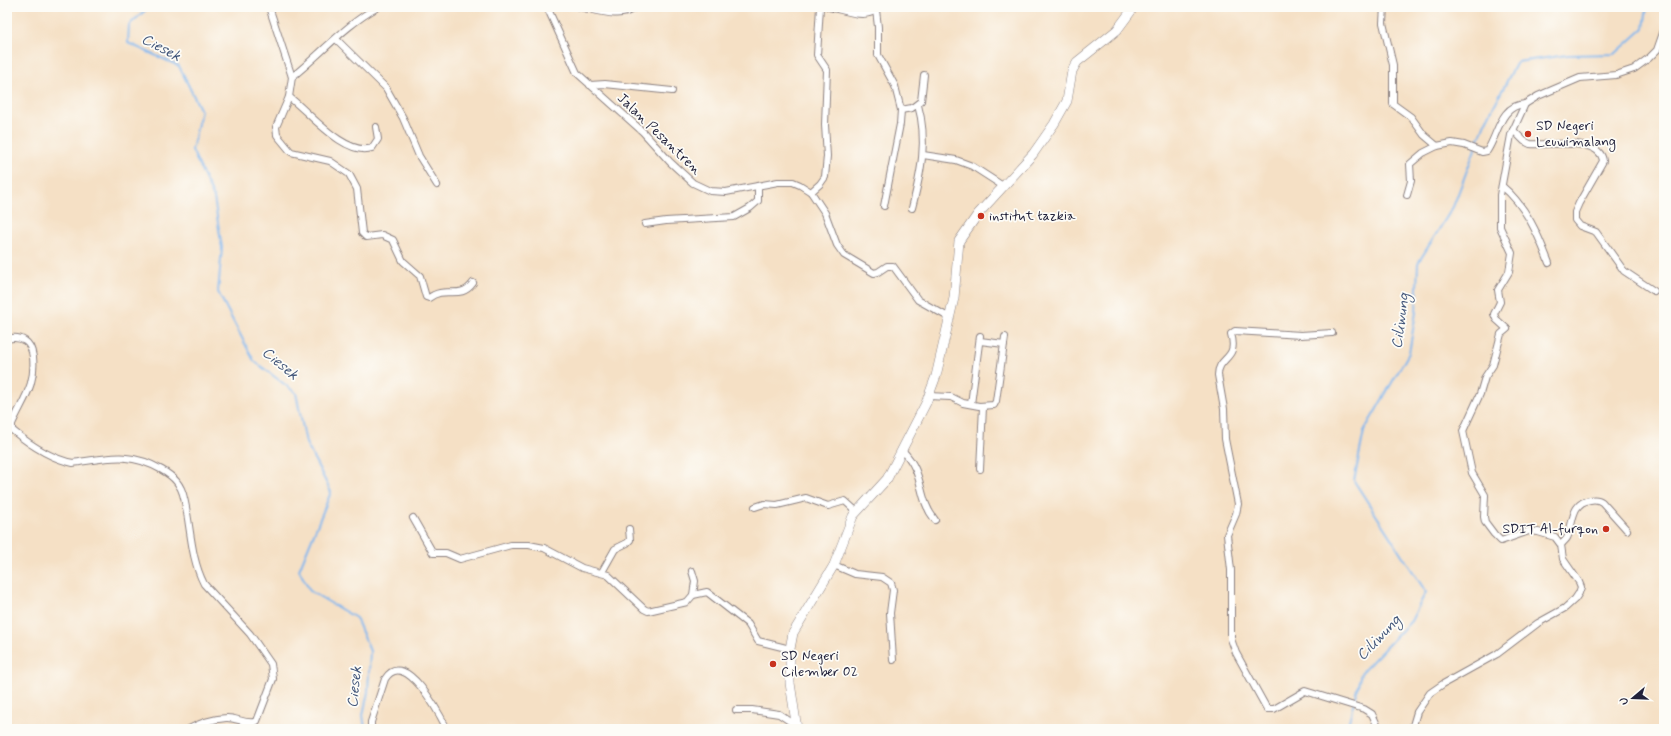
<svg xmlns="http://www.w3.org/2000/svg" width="1671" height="736" font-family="Mynerve,sans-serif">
<rect width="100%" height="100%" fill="#fdfcf7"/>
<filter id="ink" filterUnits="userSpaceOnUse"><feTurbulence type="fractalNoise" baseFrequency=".025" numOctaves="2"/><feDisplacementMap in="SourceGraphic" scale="8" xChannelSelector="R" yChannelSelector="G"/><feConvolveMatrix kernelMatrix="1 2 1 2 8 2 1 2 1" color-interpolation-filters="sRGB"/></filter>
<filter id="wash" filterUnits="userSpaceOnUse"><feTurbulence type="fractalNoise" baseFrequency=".012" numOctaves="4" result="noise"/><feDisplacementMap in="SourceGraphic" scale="16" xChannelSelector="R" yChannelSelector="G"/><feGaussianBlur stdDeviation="0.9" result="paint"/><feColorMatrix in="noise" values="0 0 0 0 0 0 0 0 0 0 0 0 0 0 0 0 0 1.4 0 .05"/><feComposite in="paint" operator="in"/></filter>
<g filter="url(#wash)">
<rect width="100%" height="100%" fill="#f5e0c5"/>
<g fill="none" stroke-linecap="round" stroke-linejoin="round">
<g stroke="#7eb6ee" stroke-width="2">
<polyline points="149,7 129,25 128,43 179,66 201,111 192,150 214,198 222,248 218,292 254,361 296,393 306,443 331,492 299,570 310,591 356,618 370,651 368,692 363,715 365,729"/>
<polyline points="1347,729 1361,673 1411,621 1426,592 1354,481 1364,431 1409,353 1416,312 1418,263 1453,207 1485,123 1517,62 1567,55 1615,54 1644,28 1647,7"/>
</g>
</g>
</g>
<g filter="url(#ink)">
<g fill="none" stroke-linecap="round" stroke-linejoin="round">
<defs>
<g id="street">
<path d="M269,7l23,70 -3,20 -13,30 1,8 14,17 39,9 19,13 8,15 5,44 4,4 16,-2 11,5 10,21 17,15 6,21 3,1c16,-13 31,3 44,-15"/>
<polyline points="547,7 577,73 643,132 670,162 693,183 710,191 726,192 778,182 793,182 800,185 811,192 825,213 837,245 844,255 874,273 878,272 887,266 893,266 918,300 950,318"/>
<path d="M580,7c16,3 42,13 55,0"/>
<path d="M829,7c15,3 34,12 47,3l-1,-2"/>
<polyline points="1384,7 1383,23 1393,65 1393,104 1411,117 1424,135 1437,146"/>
<polyline points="876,10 878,27 878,55 895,86 901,110 900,124 884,206"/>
<polyline points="336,39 386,88 403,118 419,156 437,185"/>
<path d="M292,77c29,-23 53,-52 86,-70"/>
<polyline points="590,85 605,84 672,91"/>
<path d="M289,97c20,15 56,60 83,51l6,-9 -2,-12"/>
<polyline points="901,110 912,108 921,101 924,75"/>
<path d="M1513,130l11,11 6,3c18,2 70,-8 73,17l-24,42 -4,9v8l5,6 16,6 28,39 30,20"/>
<polyline points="923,155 956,160 972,166 1003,186"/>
<path d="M1502,186c24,20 36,48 47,77"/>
<polyline points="811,192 820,184 825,177 827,156 825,125 827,70 817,55 820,7"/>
<path d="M1407,195l4,-14 -1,-17 13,-11 14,-7 15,-3 12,2 18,7 5,-1c11,-16 13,-46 38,-47"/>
<path d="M912,208c9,-35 16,-68 6,-103"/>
<polyline points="645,224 666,221 734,217 750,208 758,201 758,186"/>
<path d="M1332,333l-31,2 -66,-4 -4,3c8,26 -13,22 -13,41l6,34 1,30 13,65 -2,10 -9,21 4,35v69l5,14 31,56h7l31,-18 59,18 8,5 7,15"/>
<path d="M7,339c7,-2 12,-2 18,2 5,3 7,9 8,16 3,29 -10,42 -21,67v6c17,14 40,29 61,33 35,-5 57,-12 89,7 12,7 19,14 22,28 7,28 6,59 20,86l46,50 21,30 2,15 -16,42c-9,5 -21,-4 -31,-3 -13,1 -26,5 -37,11"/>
<polyline points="980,341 1004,344"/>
<polyline points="928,396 951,397 963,403 979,406 994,405 996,401 1005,337"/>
<polyline points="971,404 980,336"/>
<path d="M902,450c24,24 14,46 33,70"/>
<polyline points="980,469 983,407"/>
<polyline points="755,507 764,504 777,505 806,498 828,506 845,501 856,511"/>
<polyline points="413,518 433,553 446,553 460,559 511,545 529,545 544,548 582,568 608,575 644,609 648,611 687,602 693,595 707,592 748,624 758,641 790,649"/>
<path d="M1561,545c1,-2 5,-5 6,-7 7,-14 3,-35 23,-38 5,-1 8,-1 12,2l25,28"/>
<polyline points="834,565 855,574 882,577 891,583 893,590 890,613 893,660"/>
<polyline points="692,571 695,581 693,595"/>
<polyline points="602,572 615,549 627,543 630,540 629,529"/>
<polyline points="736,710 752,710 779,714 797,726"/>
<path d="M371,729v-7l14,-43c20,-32 55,36 62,50"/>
<polyline points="1412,729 1417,712 1430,693 1443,684 1497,654 1538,623 1565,608 1575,599 1579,593 1581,587 1579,582 1563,559 1561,545 1555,537 1538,532 1529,531 1501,541 1494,534 1485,522 1484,517 1485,495 1472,473 1463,431 1480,394 1485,377 1493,365 1501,334 1507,329 1496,319 1494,314 1500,302 1498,290 1509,272 1512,253 1500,227 1500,195 1511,135 1525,104 1538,96 1580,78 1616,75 1634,69 1649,58 1657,50 1664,30"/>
</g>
<polyline id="secondary" points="797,729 790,683 790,649 793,633 834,565 853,516 887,479 926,403 936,376 954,298 959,241 978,214 1033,154 1054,124 1067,101 1072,71 1077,62 1117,30 1134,7"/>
</defs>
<use href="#street" stroke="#8c8180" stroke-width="8"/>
<use href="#secondary" stroke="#8c8180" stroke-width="10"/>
<use href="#street" stroke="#fff" stroke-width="6"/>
<use href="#secondary" stroke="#fff" stroke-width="9"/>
</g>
</g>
<g fill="#c8321e" stroke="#fdfcf7" stroke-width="1.5">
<circle cx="1528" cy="134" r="4"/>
<circle cx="981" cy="216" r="4"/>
<circle cx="1606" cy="529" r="4"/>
<circle cx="773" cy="664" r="4"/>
</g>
<g text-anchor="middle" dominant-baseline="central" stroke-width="3.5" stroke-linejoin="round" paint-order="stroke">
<g font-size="14" fill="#22223b" stroke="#fdfcf7" text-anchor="start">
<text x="1536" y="126">SD Negeri<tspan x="1536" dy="16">Leuwimalang</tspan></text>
<text x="989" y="216">institut tazkia</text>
<text x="1598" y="529" text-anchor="end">SDIT Al-furqon</text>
<text x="781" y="656">SD Negeri<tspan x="781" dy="16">Cilember 02</tspan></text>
</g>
<g font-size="14" fill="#22223b" stroke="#fdfcf7">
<text transform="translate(659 134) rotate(44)">Jalan Pesantren</text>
</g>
<g font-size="15" font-style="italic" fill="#42567a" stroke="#fdfcf7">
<text transform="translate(161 48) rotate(28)">Ciesek</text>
<text transform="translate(1401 321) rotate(-82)">Ciliwung</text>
<text transform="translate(280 364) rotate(40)">Ciesek</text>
<text transform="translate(1379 638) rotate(-46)">Ciliwung</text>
<text transform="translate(355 687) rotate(-84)">Ciesek</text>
</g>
</g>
<rect width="1671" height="736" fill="none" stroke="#fdfcf7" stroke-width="24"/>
<g transform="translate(1633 698) rotate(251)" stroke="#fdfcf7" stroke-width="3" paint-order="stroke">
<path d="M0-3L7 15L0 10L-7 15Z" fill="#22223b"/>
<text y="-6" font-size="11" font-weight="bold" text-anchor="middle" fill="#22223b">U</text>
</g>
</svg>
